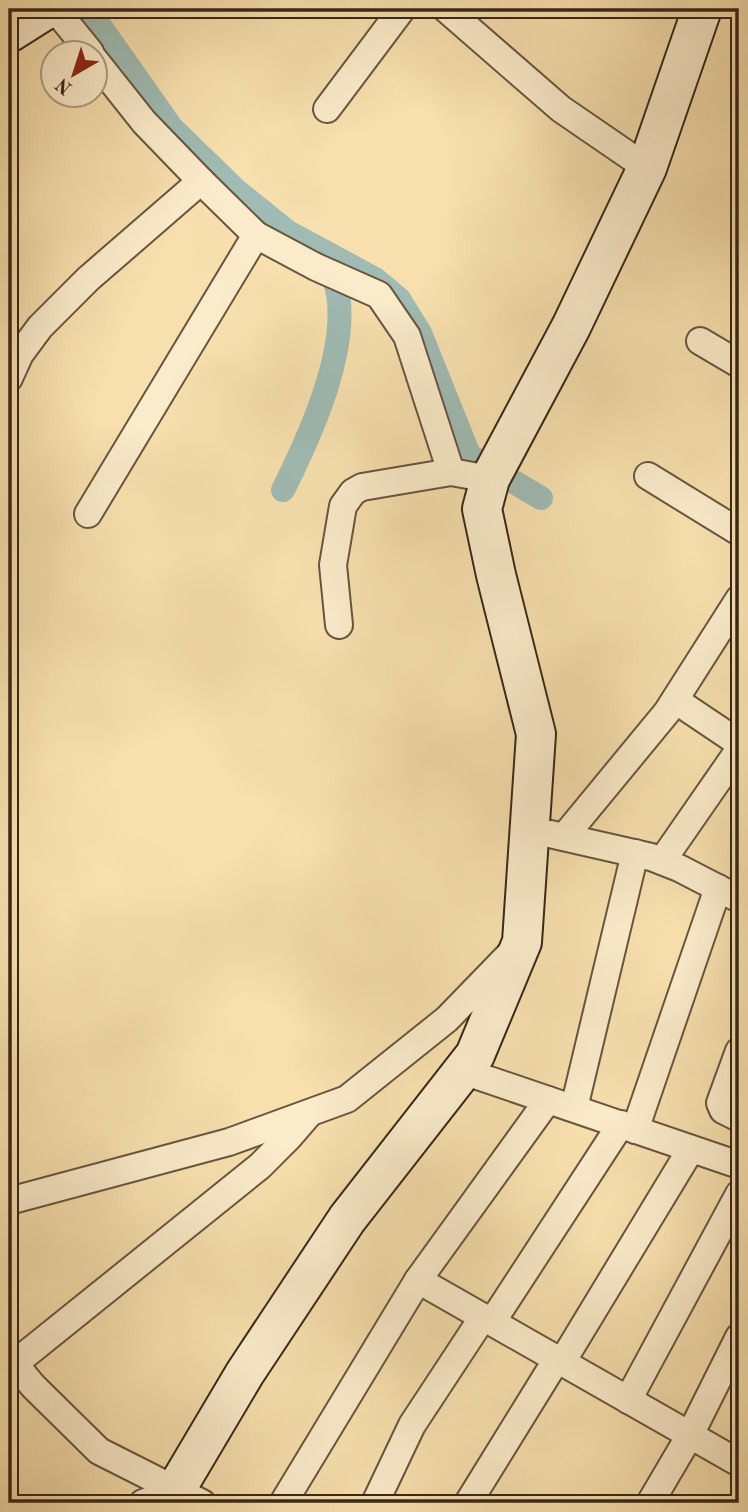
<svg xmlns="http://www.w3.org/2000/svg" width="748" height="1512" font-family="'Old Standard TT',serif">
<rect width="100%" height="100%" fill="#f7e0ae"/>
<filter id="stains"><feTurbulence type="fractalNoise" baseFrequency=".00286" numOctaves="4"/><feColorMatrix values="0 0 0 0 .2 0 0 0 0 .09 0 0 0 0 .02 0 0 0 .5 -.17"/></filter>
<radialGradient id="worn" r=".72"><stop offset=".6" stop-color="#630" stop-opacity="0"/><stop offset="1" stop-color="#630" stop-opacity=".3"/></radialGradient>
<g fill="none" stroke-linecap="round" stroke-linejoin="round">
<g stroke="#9fbbb3" stroke-width="24">
<polyline points="88,9 171,127 237,191 288,232 375,279 399,299 420,333 469,455 478,461"/>
<polyline points="514,482 541,498"/>
<path d="M283,490c27,-54 69,-145 53,-205 -2,-8 -7,-17 -11,-25"/>
</g>
<defs>
<g id="street">
<polyline points="55,9 90,52"/>
<polyline points="446,9 561,109 647,168"/>
<polyline points="327,109 402,9"/>
<polyline points="256,235 316,267 379,295 407,336 451,472"/>
<polyline points="700,341 739,364"/>
<polyline points="9,378 20,354 40,327 88,279 201,181 144,122 94,59"/>
<polyline points="648,476 739,532"/>
<polyline points="88,514 256,235 201,181"/>
<polyline points="339,625 333,565 343,506 353,492 362,487 451,472 490,479"/>
<polyline points="675,700 739,743"/>
<polyline points="550,834 651,857 679,868 739,899"/>
<polyline points="564,837 667,712 739,599"/>
<polyline points="662,861 739,750"/>
<polyline points="739,1051 720,1103 723,1110 739,1118"/>
<polyline points="463,1071 739,1165"/>
<polyline points="574,1108 635,853"/>
<polyline points="635,1130 718,888"/>
<polyline points="9,1201 229,1142 347,1099 447,1019 511,953"/>
<polyline points="418,1280 739,1463"/>
<polyline points="492,1322 621,1124"/>
<polyline points="9,1357 33,1386 99,1451 202,1503"/>
<polyline points="562,1362 691,1149"/>
<polyline points="9,1368 260,1166 289,1137 308,1115"/>
<polyline points="628,1400 739,1194"/>
<polyline points="143,1503 175,1491"/>
<polyline points="283,1503 418,1280 548,1100"/>
<polyline points="375,1503 412,1425 483,1317"/>
<polyline points="468,1503 557,1359"/>
<polyline points="650,1503 690,1435 739,1337"/>
</g>
<g id="secondary">
<polyline points="9,33 47,9"/>
<polyline points="171,1503 175,1491 245,1373 347,1219 475,1055 522,942 536,734 496,575 482,509 490,479 571,327 647,168 702,9"/>
</g>
</defs>
<use href="#street" stroke="#68553e" stroke-width="30"/>
<use href="#secondary" stroke="#382718" stroke-width="42"/>
<use href="#street" stroke="#faebca" stroke-width="26"/>
<use href="#secondary" stroke="#faebca" stroke-width="38"/>
</g>
<rect width="748" height="1512" fill="none" stroke="#f7e0ae" stroke-width="35"/>
<rect x="10" y="10" width="727" height="1491" fill="none" stroke="#382718" stroke-width="3.5"/>
<rect x="18" y="18" width="713" height="1477" fill="none" stroke="#382718" stroke-width="2"/>
<g transform="translate(74 74) rotate(219)"><circle r="33" fill="#faebca" stroke="#ac9d83" stroke-width="2"/>
<path d="M0-5L12 26L0 18L-12 26Z" fill="#8f2418"/>
<text y="-10" font-size="19" font-weight="bold" text-anchor="middle" fill="#382718">N</text>
</g>
<rect width="100%" height="100%" filter="url(#stains)"/>
<rect width="100%" height="100%" fill="url(#worn)"/>
</svg>
